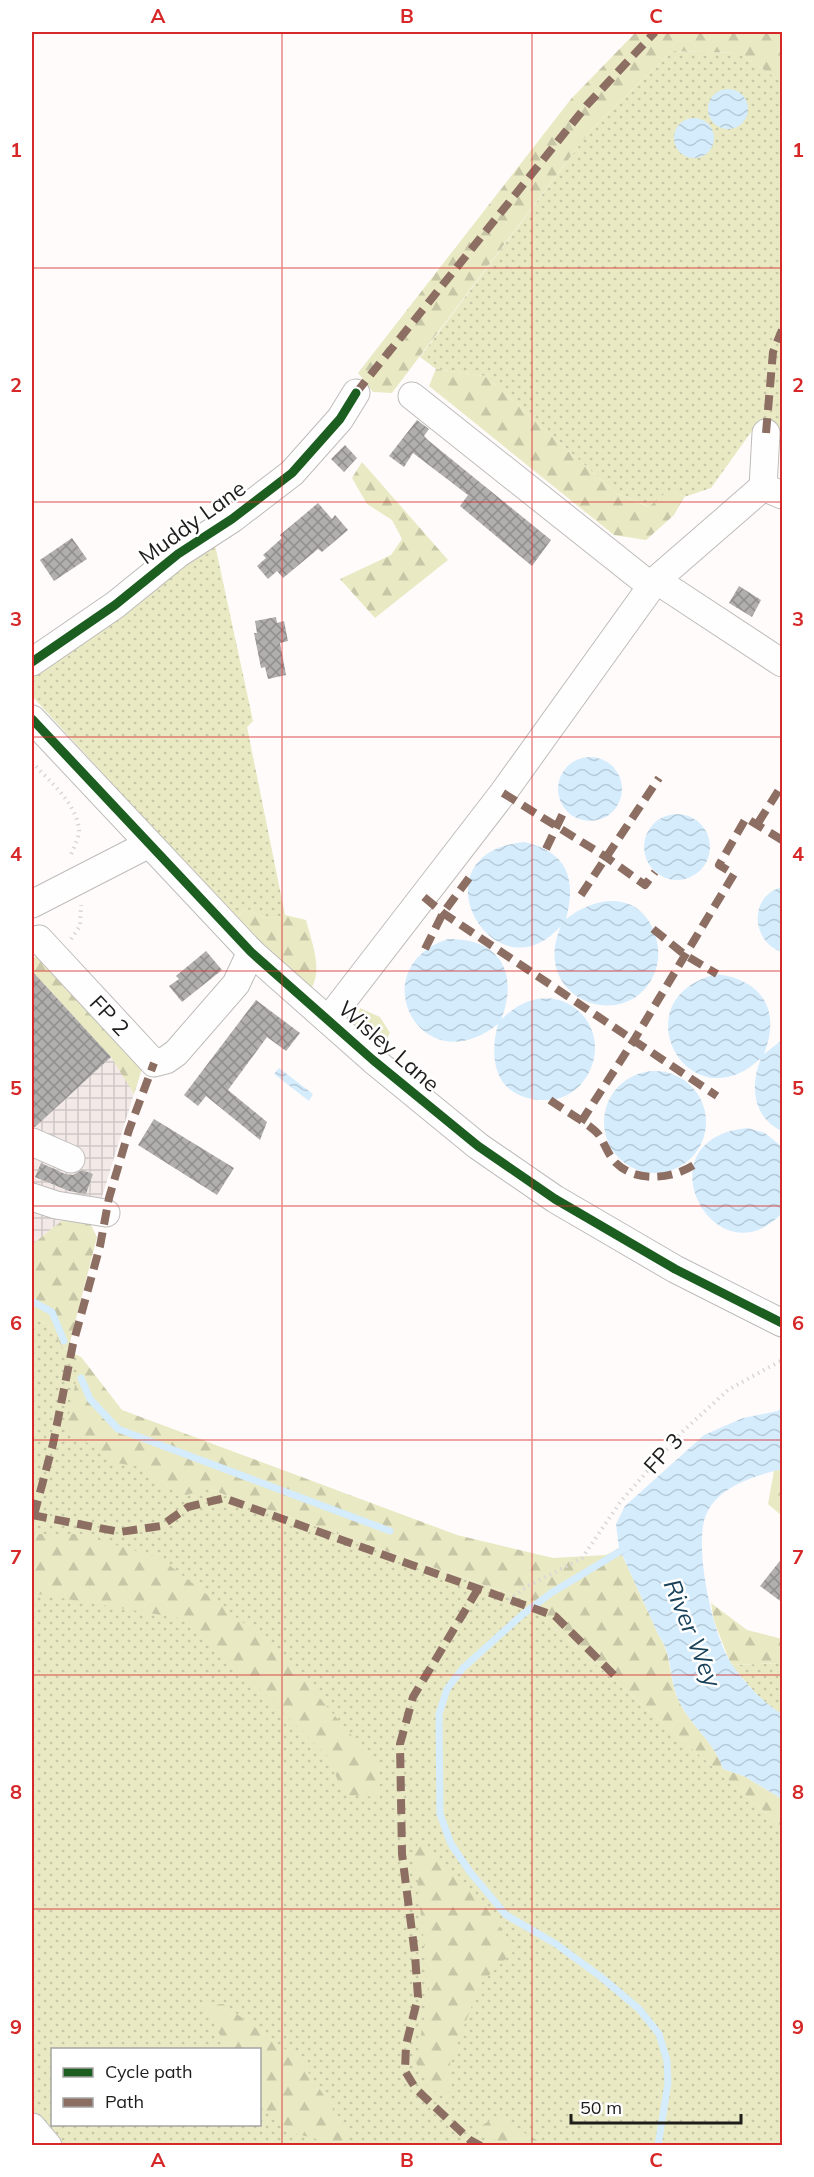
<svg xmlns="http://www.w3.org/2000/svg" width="814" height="2177" font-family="Mulish,sans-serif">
<defs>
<pattern id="industrial-grid" width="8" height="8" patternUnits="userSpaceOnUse" patternTransform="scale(1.5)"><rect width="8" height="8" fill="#f3eae8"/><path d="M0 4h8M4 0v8" fill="none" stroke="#d0c8c6"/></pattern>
<pattern id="grass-dots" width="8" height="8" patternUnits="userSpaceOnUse" patternTransform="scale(1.5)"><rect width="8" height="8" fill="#e9e9c3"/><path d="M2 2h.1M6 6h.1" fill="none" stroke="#c7c7a7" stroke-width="1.8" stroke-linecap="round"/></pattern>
<pattern id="forest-firs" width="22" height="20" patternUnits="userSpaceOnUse" patternTransform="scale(1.5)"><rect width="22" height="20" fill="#e9e9c3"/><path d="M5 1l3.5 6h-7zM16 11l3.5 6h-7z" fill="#c7c7a7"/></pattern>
<pattern id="water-waves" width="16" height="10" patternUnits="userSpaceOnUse" patternTransform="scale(1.5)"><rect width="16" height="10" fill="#d5ecfd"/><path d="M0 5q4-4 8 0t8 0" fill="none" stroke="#b6cad8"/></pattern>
<pattern id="building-cross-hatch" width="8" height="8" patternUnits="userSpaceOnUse" patternTransform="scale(1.5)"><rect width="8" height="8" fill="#b1afae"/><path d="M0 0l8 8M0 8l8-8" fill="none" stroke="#8f8e8d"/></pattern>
</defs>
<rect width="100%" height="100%" fill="#fefbfa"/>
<polygon fill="url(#industrial-grid)" points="32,960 142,1068 101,1200 68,1216 34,1243 32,1242"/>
<g fill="url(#grass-dots)" fill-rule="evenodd">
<polygon points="672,51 739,53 782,82 782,446 771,423 754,428 711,488 684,497 669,490 650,507 616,493 485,376 436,369 420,357 590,131"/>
<polygon points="214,540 253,721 247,727 285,915 267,919 247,909 235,918 32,696 32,678 42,664"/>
<path d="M32,1318l16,6 15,24 18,9 40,53 82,31 6,48 318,111 26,27 229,200v318l-750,1zM52,2050h208v74h-208z"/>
<polygon points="782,1663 782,1714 765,1704 731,1665"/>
</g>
<g fill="url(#forest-firs)">
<polygon points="636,32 782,32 782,82 739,53 672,51 590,131 392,393 373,392 358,373 571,99"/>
<polygon points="436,369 485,376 616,493 649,507 669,490 684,497 674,515 646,540 614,535 429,386"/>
<polygon points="362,462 448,560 375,618 340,579 391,555 402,539 392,520 367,504 352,478"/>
<path d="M247,909l20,10 18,-4 21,5c6,24 19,53 2,73l-73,-75z"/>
<polygon points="36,956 142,1068 134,1094 111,1057 32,971 32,960"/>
<polygon points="360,1008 380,1017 390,1033 379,1053 353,1031"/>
<polygon points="68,1216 88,1219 97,1237 68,1350 63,1348 48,1324 32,1318 32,1242 34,1243"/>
<path d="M81,1357l41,53 335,125 96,23 53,-3 13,-7 40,88c14,20 9,45 21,67 12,24 35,40 43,66l21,7 38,23v28l-229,-200 -26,-27 -318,-111 -23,6 -28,-10 -17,-18 -24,-4 -51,-35z"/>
<polygon points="782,1469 782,1516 768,1504 774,1471"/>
<polygon points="32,1534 79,1534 160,1558 278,1650 378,1766 380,1797 344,1795 328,1757 190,1620 32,1593"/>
<polygon points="711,1603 747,1630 782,1639 782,1663 731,1665 714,1621"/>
<polygon points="420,1840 479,1898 516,1949 481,1983 450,2061 450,2093 431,2091 416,2063 429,1990 414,1852"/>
<polygon points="223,2004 300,2060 350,2134 339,2145 294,2133 263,2108 260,2102 260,2050 228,2049 203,2005"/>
<polygon points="496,2116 540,2142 540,2145 501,2145 480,2127"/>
</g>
<g fill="url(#water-waves)">
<circle cx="728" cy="109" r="20"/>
<circle cx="694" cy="138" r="20"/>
<circle cx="590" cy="789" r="32"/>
<circle cx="677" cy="847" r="33"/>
<path d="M524,842c43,10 53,36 42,77 29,-23 71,-29 88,12 5,14 6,27 1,41 -25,64 -127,29 -94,-46 -67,76 -151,-72 -37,-84z"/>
<path d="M782,887v65c-31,-10 -34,-56 0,-65z"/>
<path d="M448,939c53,-1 71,35 53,81 55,-57 123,10 81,63 -9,12 -25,18 -40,17 -46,-2 -54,-39 -44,-76 -77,62 -138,-56 -50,-85z"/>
<path d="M717,974c46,6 64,37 47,80l18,-14v91c-30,-14 -32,-46 -21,-73 -73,69 -143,-60 -44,-84z"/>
<polygon points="279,1068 313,1094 309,1101 274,1074"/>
<circle cx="655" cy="1122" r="51"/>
<path d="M748,1128l17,5 17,14v66c-67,72 -145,-75 -34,-85z"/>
<path d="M782,1406v63c-27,7 -64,17 -76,46 -13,31 7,124 27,151 13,19 30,36 49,48v85l-38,-23 -21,-7c-8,-26 -31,-42 -43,-66 -12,-23 -6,-47 -21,-67l-40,-88 -3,-24 9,-18 79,-71 39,-17 35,-7z"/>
</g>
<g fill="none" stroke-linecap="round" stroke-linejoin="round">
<g stroke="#d5ecfd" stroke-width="7">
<polyline points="32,1301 52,1312 64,1341"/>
<polyline points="81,1378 90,1399 118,1429 390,1531"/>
<polyline points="629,1546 551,1593 522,1615 463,1668 447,1689 439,1714 440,1814 451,1844 470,1872 506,1915 556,1944 601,1977 639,2009 659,2034 667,2061 668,2083 658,2146"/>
</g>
</g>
<g fill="url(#building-cross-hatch)">
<polygon points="417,420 429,429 424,436 429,441 551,540 532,566 460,506 468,495 413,453 404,467 389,456"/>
<polygon points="345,445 357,458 344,472 331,459"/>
<polygon points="318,503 332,519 335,515 348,530 322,552 318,549 283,578 277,571 268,579 257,566 266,558 263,555 282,538 280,535"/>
<polygon points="72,538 87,559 54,581 40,560"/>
<polygon points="739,586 761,600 752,617 729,603"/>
<polygon points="276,617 277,623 284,621 288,641 280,643 286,675 268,679 265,667 261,668 254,633 257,633 255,621"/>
<polygon points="206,951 222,970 182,1002 169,986 179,979 176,976"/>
<polygon points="32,971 111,1057 35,1127 32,1126"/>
<polygon points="256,1000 300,1033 286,1051 267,1037 228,1090 267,1122 260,1140 206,1096 198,1106 184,1095"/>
<polygon points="154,1119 234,1168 217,1195 138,1145"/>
<polygon points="41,1163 65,1174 73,1175 82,1170 93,1174 86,1194 69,1191 35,1177"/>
<polygon points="783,1557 783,1603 760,1586"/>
</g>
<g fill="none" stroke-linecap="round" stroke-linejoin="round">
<defs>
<g id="minor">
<polyline points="412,396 651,586"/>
<polyline points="763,487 766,433"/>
<polyline points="656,580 782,663"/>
<polyline points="32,662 115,605 178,554 232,519 292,473 340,419 356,393"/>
<polyline points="32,719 251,952 373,1060 478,1146 555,1199 675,1269 782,1323"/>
<polyline points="32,904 149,844"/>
<path id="s1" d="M39,939l115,124 12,-3 10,-7 60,-69 15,-32"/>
<polyline points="328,1020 503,793 656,580 763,487 782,495"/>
<polyline points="32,1142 71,1159"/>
<polyline points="32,1197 56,1205 106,1213"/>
<polyline points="32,2127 48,2146"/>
</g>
</defs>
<use href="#minor" stroke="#bebcbb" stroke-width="29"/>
<g stroke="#d8d7d7" stroke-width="4" stroke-dasharray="1.5 4.5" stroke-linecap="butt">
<path d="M32,762c16,18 46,42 47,69 0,8 -7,19 -9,27"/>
<polyline points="71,939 80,926 81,905"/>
<polyline points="509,1600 528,1586 582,1558 621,1501 682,1432 728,1390 782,1360"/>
</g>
<use href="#minor" stroke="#fffefe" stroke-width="27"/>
<g stroke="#8d6e63" stroke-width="8" stroke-dasharray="15 8" stroke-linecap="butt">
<polyline points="356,393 587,105 655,32"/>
<polyline points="766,433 773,352 782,330"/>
<polyline points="503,793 606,857 645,885 655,872"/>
<polyline points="758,823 782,785"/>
<polyline points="546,849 565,809"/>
<polyline points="581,895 659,778"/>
<polyline points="424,897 443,913 717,1096"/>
<polyline points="653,929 685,955 717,974"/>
<polyline points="425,949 443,913 469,878"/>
<path d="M550,1100c12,9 40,24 49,35 6,9 9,20 17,28 20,20 56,16 78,2"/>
<polyline points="581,1122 634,1040 734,874 719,865 746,818 782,840"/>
<polyline points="32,1515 120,1532 161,1526 188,1507 224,1498 555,1616 616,1677"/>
<polyline points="34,1515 53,1444 73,1344 100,1246 109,1198 129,1130 154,1063"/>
<polyline points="478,1589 413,1697 400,1744 402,1854 415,1955 418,1997 406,2045 405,2071 416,2089 470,2140 481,2146"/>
</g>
<defs>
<g id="cycleway">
<polyline points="32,662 115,605 178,554 232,519 292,473 340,419 356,393"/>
<polyline points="32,719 251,952 373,1060 478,1146 555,1199 675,1269 782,1323"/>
</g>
</defs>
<use href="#cycleway" stroke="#fff" stroke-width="13"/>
<use href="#cycleway" stroke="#1b5e20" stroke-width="9"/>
</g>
<path fill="none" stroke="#d62828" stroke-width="1.5" stroke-opacity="0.55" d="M282,32v2114M532,32v2114M32,268h750M32,502h750M32,737h750M32,971h750M32,1206h750M32,1440h750M32,1675h750M32,1909h750"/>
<g text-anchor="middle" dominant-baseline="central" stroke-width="5" stroke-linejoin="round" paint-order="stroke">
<g font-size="22" fill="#1e1d1c" stroke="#fff">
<text transform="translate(192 522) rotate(-36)">Muddy Lane</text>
<text stroke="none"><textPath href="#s1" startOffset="104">FP 2</textPath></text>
<text transform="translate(389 1046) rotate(41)">Wisley Lane</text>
<text transform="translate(663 1453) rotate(-48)">FP 3</text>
</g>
<g font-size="24" font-style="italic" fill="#1a435b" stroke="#fff">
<text transform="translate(693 1633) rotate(68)">River Wey</text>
</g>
</g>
<rect width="814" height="2177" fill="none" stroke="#ffffff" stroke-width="66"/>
<rect x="51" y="2048" width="210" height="78" fill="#ffffff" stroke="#a5a5a4" stroke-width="1.5"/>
<rect x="63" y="2068" width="30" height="9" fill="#1b5e20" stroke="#a5a5a4" stroke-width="1.5"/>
<text x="105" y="2078" font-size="18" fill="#1e1d1c">Cycle path</text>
<rect x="63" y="2098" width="30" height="9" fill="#8d6e63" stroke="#a5a5a4" stroke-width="1.5"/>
<text x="105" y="2108" font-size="18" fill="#1e1d1c">Path</text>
<path d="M571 2114v9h170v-9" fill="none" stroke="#1e1d1c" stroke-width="3"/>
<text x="580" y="2114" font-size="18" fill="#1e1d1c" stroke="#ffffff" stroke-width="4.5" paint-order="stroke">50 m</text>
<rect x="33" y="33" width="748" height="2111" fill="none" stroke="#d62828" stroke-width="2"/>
<g font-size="20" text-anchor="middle" font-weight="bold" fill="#d62828">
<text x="158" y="23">A</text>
<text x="407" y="23">B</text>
<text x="656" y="23">C</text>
<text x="16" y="157">1</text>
<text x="798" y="157">1</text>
<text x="16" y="392">2</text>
<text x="798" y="392">2</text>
<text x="16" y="626">3</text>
<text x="798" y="626">3</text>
<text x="16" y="861">4</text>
<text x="798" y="861">4</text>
<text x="16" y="1095">5</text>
<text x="798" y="1095">5</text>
<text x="16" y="1330">6</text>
<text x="798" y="1330">6</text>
<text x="16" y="1564">7</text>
<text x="798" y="1564">7</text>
<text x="16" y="1799">8</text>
<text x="798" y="1799">8</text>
<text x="16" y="2034">9</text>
<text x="798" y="2034">9</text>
<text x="158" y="2167">A</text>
<text x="407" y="2167">B</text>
<text x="656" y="2167">C</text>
</g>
</svg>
